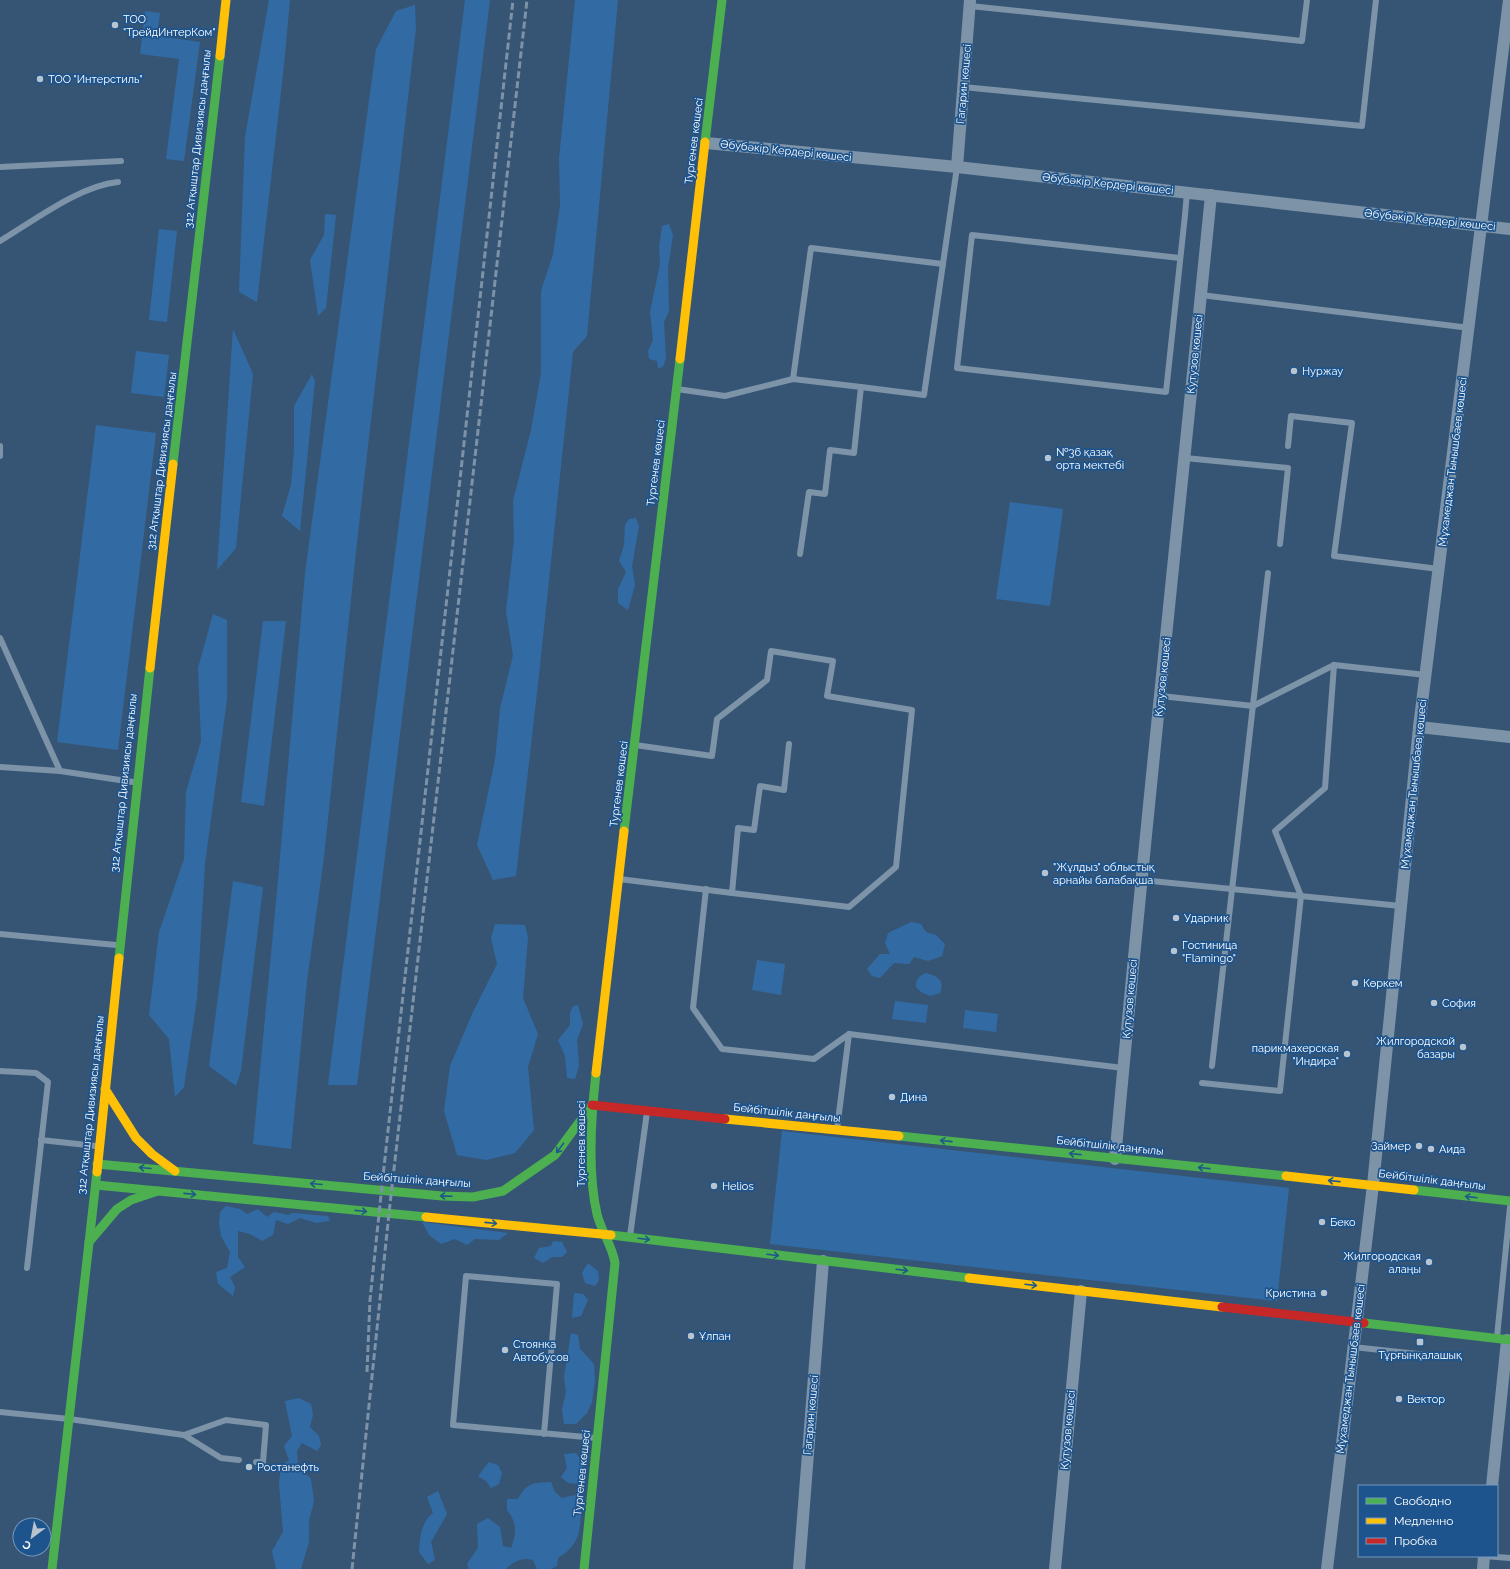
<svg xmlns="http://www.w3.org/2000/svg" width="1510" height="1569" font-family="Raleway,sans-serif">
<rect width="100%" height="100%" fill="#365574"/>
<g fill="#326ba4">
<polygon points="269,0 290,0 284,65 257,302 239,292 245,137"/>
<polygon points="465,0 490,0 357,1085 328,1085"/>
<polygon points="575,0 618,0 587,336 573,352 539,675 516,876 493,880 477,845 495,760 500,709 513,655 506,611 514,540 513,501 531,430 541,373 541,291 553,254 560,205 559,158"/>
<polygon points="415,5 416,28 357,542 324,857 307,981 291,1149 253,1144 277,891 305,573 376,49 396,11"/>
<polygon points="145,11 160,13 157,36 200,42 184,161 166,159 179,59 140,54"/>
<polygon points="325,214 336,215 326,308 318,316 310,260 324,235"/>
<polygon points="669,224 673,235 668,268 669,311 664,322 666,358 663,367 658,368 657,361 649,359 648,351 653,340 650,312 660,264 659,247 662,226"/>
<polygon points="159,229 177,231 167,322 149,320"/>
<polygon points="233,329 253,374 236,548 217,570"/>
<polygon points="136,351 169,355 164,397 131,393"/>
<polygon points="312,374 315,381 300,531 282,516 291,485 294,450 294,406"/>
<polygon points="96,425 156,433 118,750 57,742"/>
<polygon points="1010,502 1063,509 1050,606 996,599"/>
<polygon points="636,518 639,526 632,566 635,585 628,610 618,603 618,589 626,572 619,561 624,545 625,525 629,519"/>
<polygon points="213,614 227,620 227,699 205,864 197,998 184,1087 175,1097 169,1039 149,1015 159,932 184,859 186,792 201,741 198,668"/>
<polygon points="263,621 286,621 264,806 241,802"/>
<polygon points="233,881 263,887 241,1071 236,1086 209,1066"/>
<polygon points="911,922 921,924 926,932 936,935 945,944 942,956 928,961 914,957 909,964 894,963 880,978 872,976 867,969 880,954 890,954 885,943 888,933"/>
<polygon points="495,924 525,925 528,937 523,998 538,1034 528,1067 534,1130 515,1153 486,1160 457,1155 444,1111 450,1066 473,1012 497,964 491,938"/>
<polygon points="757,960 785,964 781,995 752,990"/>
<path d="M926,973c11,3 19,7 14,20l-10,3 -9,-4 -5,-5c0,-8 2,-11 10,-14z"/>
<polygon points="895,1001 928,1005 926,1023 892,1019"/>
<polygon points="578,1005 583,1024 577,1040 579,1066 575,1079 567,1078 565,1056 558,1040 570,1025 570,1013 573,1006"/>
<polygon points="965,1010 998,1014 996,1032 963,1028"/>
<polygon points="782,1131 1289,1188 1277,1301 770,1244"/>
<polygon points="226,1206 240,1209 247,1214 258,1209 267,1217 274,1212 288,1215 293,1213 328,1216 330,1221 316,1223 300,1218 288,1224 276,1220 273,1235 262,1241 250,1234 238,1231 238,1257 245,1267 230,1277 235,1287 233,1296 218,1284 216,1272 227,1268 230,1252 221,1236 219,1224 220,1212"/>
<polygon points="422,1222 508,1233 499,1240 475,1239 467,1245 455,1239 441,1244 429,1235"/>
<polygon points="553,1241 562,1242 567,1252 562,1257 552,1257 543,1263 534,1258 539,1248 551,1246"/>
<polygon points="588,1263 598,1271 599,1280 595,1286 585,1283 582,1273"/>
<polygon points="574,1293 583,1294 588,1300 581,1316 572,1318"/>
<polygon points="571,1333 578,1335 580,1349 594,1364 595,1381 592,1402 587,1413 576,1424 564,1424 562,1410 566,1392 564,1377"/>
<polygon points="299,1398 311,1404 313,1415 310,1427 319,1436 321,1445 317,1451 302,1443 297,1451 298,1466 311,1479 314,1501 309,1521 309,1542 301,1569 276,1569 272,1551 283,1532 279,1484 281,1466 289,1460 284,1446 292,1436 285,1401"/>
<polygon points="576,1453 583,1463 585,1479 579,1484 568,1483 561,1477 567,1468 564,1454"/>
<polygon points="489,1462 498,1465 502,1473 499,1484 491,1488 486,1481 478,1476"/>
<path d="M551,1482l4,10 7,6 13,-3 7,4c-3,28 2,43 -24,59l-1,8 -6,3h-14l-4,-9c-11,-3 -19,1 -27,9h-37l-2,-5 11,-16 -1,-24 11,-6 12,9 3,19 8,2c6,-16 6,-25 -4,-38v-11h11c9,-17 16,-16 33,-17z"/>
<path d="M438,1491l9,23 -16,28 4,18 -7,4 -9,-12c1,-15 2,-30 14,-39l-6,-16z"/>
</g>
<g fill="none" stroke-linecap="round" stroke-linejoin="round">
<g stroke="#7d93a8" stroke-width="6">
<polyline points="970,6 1302,41 1307,0"/>
<polyline points="963,87 1362,126 1376,0"/>
<polyline points="0,167 121,161"/>
<path d="M0,241c35,-21 79,-55 118,-59"/>
<polyline points="1180,258 972,235 957,368 1166,392 1185,215 1187,192"/>
<polyline points="1201,295 1470,328"/>
<polyline points="793,379 811,248 943,264"/>
<polyline points="861,387 924,395 957,167"/>
<polyline points="677,389 725,396 793,379 861,387 854,453 830,450 825,494 809,492 800,554"/>
<polyline points="1288,446 1291,416 1352,423 1334,556 1439,569"/>
<polyline points="0,456 0,446"/>
<polyline points="1185,458 1288,468 1280,544"/>
<polyline points="0,638 60,771"/>
<polyline points="1161,696 1253,706 1334,665"/>
<polyline points="635,745 712,756 717,719 767,680 771,651 833,661 827,696 912,710 896,867 849,907 732,893"/>
<polyline points="0,767 60,771 133,782"/>
<polyline points="619,879 732,893 738,828 754,830 760,786 784,790 789,744"/>
<polyline points="1141,880 1401,906"/>
<polyline points="706,889 693,1008 722,1049 814,1059 849,1034 837,1129"/>
<polyline points="0,934 116,945"/>
<polyline points="849,1034 1123,1068"/>
<polyline points="1212,1066 1268,573"/>
<polyline points="0,1071 36,1073 48,1082 27,1268"/>
<polyline points="1202,1083 1280,1091 1301,896 1275,831 1325,788 1334,665 1426,675"/>
<polyline points="41,1140 96,1146"/>
<polyline points="630,1236 647,1112"/>
<polyline points="1497,1337 1510,1207"/>
<polyline points="1353,1347 1427,1355"/>
<polyline points="0,1412 69,1419 184,1435 221,1458 239,1460"/>
<polyline points="544,1434 557,1284 466,1276 453,1425 596,1438"/>
<polyline points="184,1435 226,1420 266,1425 263,1462 256,1462"/>
<polyline points="1484,1556 1510,1558"/>
</g>
<g stroke="#7d93a8" stroke-width="12">
<polyline points="706,143 957,167 1510,229"/>
<polyline points="957,167 970,0"/>
<polyline points="1419,727 1510,737"/>
<path d="M1115,1159c29,-322 64,-643 96,-964"/>
<polyline points="1492,1486 1507,1340"/>
<polyline points="799,1569 823,1261"/>
<polyline points="1055,1569 1081,1291"/>
<polyline points="1327,1569 1373,1185 1419,727 1509,0"/>
<polyline points="1483,1569 1484,1556"/>
</g>
<g stroke="#4caf50" stroke-width="9">
<polyline points="705,142 722,0"/>
<polyline points="173,464 220,56"/>
<polyline points="624,831 680,359"/>
<polyline points="119,958 150,668"/>
<polyline points="899,1136 1286,1176"/>
<polyline points="97,1164 442,1196 473,1197 503,1191 555,1155 592,1105"/>
<polyline points="96,1185 426,1217"/>
<polyline points="1414,1190 1510,1201"/>
<polyline points="611,1235 969,1278"/>
<polyline points="89,1242 117,1209 131,1200 158,1191"/>
<polyline points="1364,1323 1510,1340"/>
<polyline points="52,1569 97,1172"/>
<path d="M584,1569l31,-306c-3,-18 -14,-32 -18,-49 -10,-43 -6,-97 -1,-141"/>
</g>
<g stroke="#ffc107" stroke-width="9">
<polyline points="220,56 226,0"/>
<polyline points="680,359 705,142"/>
<polyline points="150,668 173,464"/>
<polyline points="596,1073 624,831"/>
<polyline points="105,1089 136,1138 152,1154 175,1171"/>
<polyline points="725,1119 899,1136"/>
<polyline points="97,1172 119,958"/>
<polyline points="1286,1176 1414,1190"/>
<polyline points="426,1217 611,1235"/>
<polyline points="969,1278 1222,1307"/>
</g>
<g stroke="#c62828" stroke-width="9">
<polyline points="592,1105 725,1119"/>
<polyline points="1222,1307 1364,1323"/>
</g>
<g stroke="#7e92a7" stroke-width="3" stroke-dasharray="7 3" stroke-linecap="butt">
<polyline points="367,1372 370,1300 383,1176 513,0"/>
<polyline points="352,1569 389,1213 527,0"/>
</g>
</g>
<defs><path id="oneway-shaft" d="M-6 0H5M1.5-3L5.5 0L1.5 3" fill="none" stroke-width="1.6" stroke-linecap="round" stroke-linejoin="round"/></defs>
<g stroke="#1f598a">
<use href="#oneway-shaft" transform="translate(946 1141) rotate(-174)"/>
<use href="#oneway-shaft" transform="translate(560 1148) rotate(127)"/>
<use href="#oneway-shaft" transform="translate(1075 1154) rotate(-174)"/>
<use href="#oneway-shaft" transform="translate(145 1168) rotate(-175)"/>
<use href="#oneway-shaft" transform="translate(1204 1168) rotate(-174)"/>
<use href="#oneway-shaft" transform="translate(1334 1181) rotate(-174)"/>
<use href="#oneway-shaft" transform="translate(316 1184) rotate(-175)"/>
<use href="#oneway-shaft" transform="translate(190 1194) rotate(6)"/>
<use href="#oneway-shaft" transform="translate(446 1196) rotate(-178)"/>
<use href="#oneway-shaft" transform="translate(1471 1197) rotate(-173)"/>
<use href="#oneway-shaft" transform="translate(361 1211) rotate(6)"/>
<use href="#oneway-shaft" transform="translate(491 1223) rotate(6)"/>
<use href="#oneway-shaft" transform="translate(644 1239) rotate(7)"/>
<use href="#oneway-shaft" transform="translate(773 1255) rotate(7)"/>
<use href="#oneway-shaft" transform="translate(902 1270) rotate(7)"/>
<use href="#oneway-shaft" transform="translate(1031 1285) rotate(7)"/>
</g>
<g fill="#b9c4ce" stroke="#1d548d" stroke-width="1.5">
<circle cx="115" cy="25" r="4"/>
<circle cx="40" cy="79" r="4"/>
<circle cx="1294" cy="371" r="4"/>
<circle cx="1048" cy="458" r="4"/>
<circle cx="1045" cy="873" r="4"/>
<circle cx="1176" cy="918" r="4"/>
<circle cx="1174" cy="951" r="4"/>
<circle cx="1355" cy="983" r="4"/>
<circle cx="1434" cy="1003" r="4"/>
<circle cx="1463" cy="1047" r="4"/>
<circle cx="1347" cy="1054" r="4"/>
<circle cx="892" cy="1097" r="4"/>
<circle cx="1419" cy="1146" r="4"/>
<circle cx="1431" cy="1149" r="4"/>
<circle cx="714" cy="1186" r="4"/>
<circle cx="1322" cy="1222" r="4"/>
<circle cx="1429" cy="1262" r="4"/>
<circle cx="1324" cy="1293" r="4"/>
<circle cx="691" cy="1336" r="4"/>
<rect x="1416" y="1338" width="8" height="8" rx="2"/>
<circle cx="505" cy="1350" r="4"/>
<circle cx="1399" cy="1399" r="4"/>
<circle cx="249" cy="1467" r="4"/>
</g>
<g text-anchor="middle" dominant-baseline="central" stroke-width="3.5" stroke-linejoin="round" paint-order="stroke">
<g font-size="11" fill="#fff" stroke="#1d548d" text-anchor="start">
<text x="123" y="19">ТОО<tspan x="123" dy="13">"ТрейдИнтерКом"</tspan></text>
<text x="48" y="79">ТОО "Интерстиль"</text>
<text x="1302" y="371">Нуржау</text>
<text x="1056" y="452">№36 қазақ<tspan x="1056" dy="13">орта мектебі</tspan></text>
<text x="1053" y="867">"Жұлдыз" облыстық<tspan x="1053" dy="13">арнайы балабақша</tspan></text>
<text x="1184" y="918">Ударник</text>
<text x="1182" y="945">Гостиница<tspan x="1182" dy="13">"Flamingo"</tspan></text>
<text x="1363" y="983">Көркем</text>
<text x="1442" y="1003">София</text>
<text x="1455" y="1041" text-anchor="end">Жилгородской<tspan x="1455" dy="13">базары</tspan></text>
<text x="1339" y="1048" text-anchor="end">парикмахерская<tspan x="1339" dy="13">"Индира"</tspan></text>
<text x="900" y="1097">Дина</text>
<text x="1411" y="1146" text-anchor="end">Займер</text>
<text x="1439" y="1149">Аида</text>
<text x="722" y="1186">Helios</text>
<text x="1330" y="1222">Беко</text>
<text x="1421" y="1256" text-anchor="end">Жилгородская<tspan x="1421" dy="13">алаңы</tspan></text>
<text x="1316" y="1293" text-anchor="end">Кристина</text>
<text x="699" y="1336">Ұлпан</text>
<text x="513" y="1344">Стоянка<tspan x="513" dy="13">Автобусов</tspan></text>
<text x="1420" y="1355" text-anchor="middle">Тұрғынқалашық</text>
<text x="1407" y="1399">Вектор</text>
<text x="257" y="1467">Ростанефть</text>
</g>
<g font-size="11" fill="#fff" stroke="#1d548d">
<text transform="translate(964 84) rotate(-85)">Гагарин көшесі</text>
<text transform="translate(198 139) rotate(-84)">312 Атқыштар Дивизиясы даңғылы</text>
<text transform="translate(694 141) rotate(-83)">Тургенев көшесі</text>
<text transform="translate(786 151) rotate(6)">Әбубәкір Кердері көшесі</text>
<text transform="translate(1108 184) rotate(6)">Әбубәкір Кердері көшесі</text>
<text transform="translate(1430 220) rotate(6)">Әбубәкір Кердері көшесі</text>
<text transform="translate(1195 354) rotate(-84)">Кутузов көшесі</text>
<text transform="translate(162 461) rotate(-83)">312 Атқыштар Дивизиясы даңғылы</text>
<text transform="translate(1453 462) rotate(-83)">Мұхамеджан Тынышбаев көшесі</text>
<text transform="translate(656 463) rotate(-83)">Тургенев көшесі</text>
<text transform="translate(1163 677) rotate(-84)">Кутузов көшесі</text>
<text transform="translate(124 783) rotate(-84)">312 Атқыштар Дивизиясы даңғылы</text>
<text transform="translate(619 784) rotate(-83)">Тургенев көшесі</text>
<text transform="translate(1414 784) rotate(-84)">Мұхамеджан Тынышбаев көшесі</text>
<text transform="translate(1130 999) rotate(-85)">Кутузов көшесі</text>
<text transform="translate(91 1105) rotate(-84)">312 Атқыштар Дивизиясы даңғылы</text>
<text transform="translate(787 1113) rotate(6)">Бейбітшілік даңғылы</text>
<text transform="translate(581 1144) rotate(-90)">Тургенев көшесі</text>
<text transform="translate(1110 1146) rotate(6)">Бейбітшілік даңғылы</text>
<text transform="translate(417 1180) rotate(4)">Бейбітшілік даңғылы</text>
<text transform="translate(1432 1180) rotate(7)">Бейбітшілік даңғылы</text>
<text transform="translate(1351 1369) rotate(-83)">Мұхамеджан Тынышбаев көшесі</text>
<text transform="translate(811 1415) rotate(-85)">Гагарин көшесі</text>
<text transform="translate(1068 1430) rotate(-85)">Кутузов көшесі</text>
<text transform="translate(582 1473) rotate(-84)">Тургенев көшесі</text>
</g>
</g>
<rect x="1358" y="1485" width="140" height="72" fill="#1d548d" stroke="#7798bb"/>
<rect x="1366" y="1498" width="20" height="6" fill="#4caf50" stroke="#7798bb"/>
<text x="1394" y="1505" font-size="12" fill="#ffffff">Свободно</text>
<rect x="1366" y="1518" width="20" height="6" fill="#ffc107" stroke="#7798bb"/>
<text x="1394" y="1525" font-size="12" fill="#ffffff">Медленно</text>
<rect x="1366" y="1538" width="20" height="6" fill="#c62828" stroke="#7798bb"/>
<text x="1394" y="1545" font-size="12" fill="#ffffff">Пробка</text>
<g transform="translate(32 1537) rotate(212)"><circle r="19" fill="#1d548d" stroke="#7798bb"/>
<path d="M0-3L7 15L0 10L-7 15Z" fill="#b9c4ce"/>
<text y="-6" font-size="11" font-weight="bold" text-anchor="middle" fill="#ffffff">С</text>
</g>
</svg>
